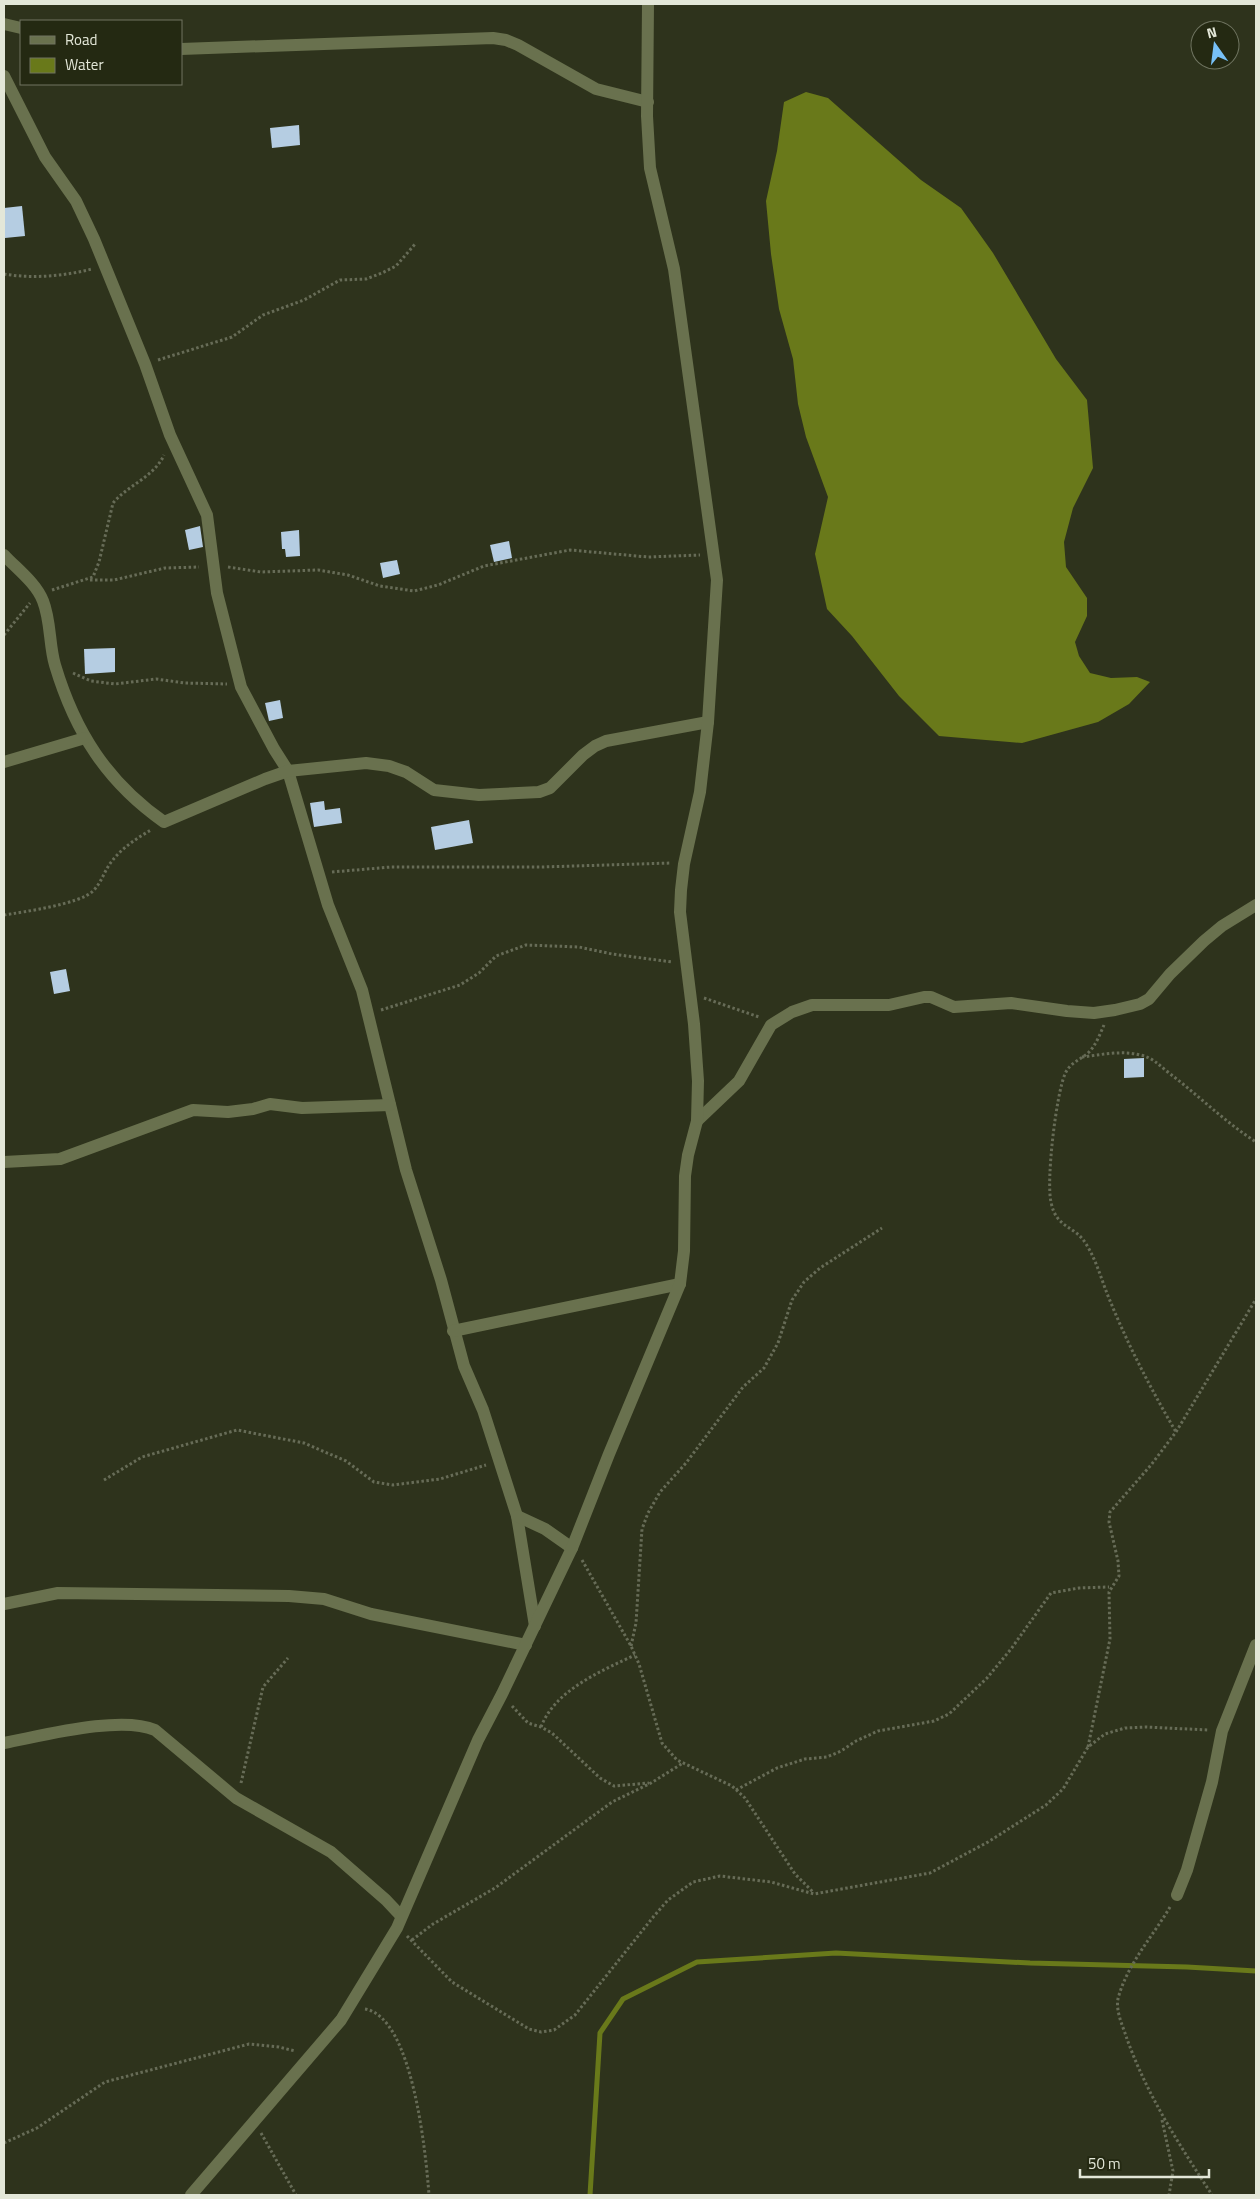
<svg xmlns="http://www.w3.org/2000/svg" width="1260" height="2199" font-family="'Titillium Web',sans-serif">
<rect width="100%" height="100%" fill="#2e331c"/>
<polygon fill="#69791a" points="806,92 828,98 921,180 961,208 993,253 1056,359 1087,400 1093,468 1073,508 1064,542 1066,567 1087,598 1087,616 1075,642 1079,656 1090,673 1111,678 1137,677 1150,682 1129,704 1098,722 1022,743 939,736 899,696 852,636 827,609 815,554 828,497 806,437 798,404 793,359 779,309 771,254 766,201 777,151 784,102"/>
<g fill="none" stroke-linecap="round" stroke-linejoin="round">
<polyline stroke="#69791a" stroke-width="5" points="590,2195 600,2033 623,1999 697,1962 836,1953 1030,1963 1187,1967 1256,1971"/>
</g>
<g fill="#b5cde2">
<polygon points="299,125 300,145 272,148 270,128"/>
<polygon points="22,206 25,236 5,238 4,208"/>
<polygon points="200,526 203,547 189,550 185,530"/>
<polygon points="299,530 300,556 286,557 285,549 282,549 281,532"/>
<polygon points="509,541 512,558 494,562 490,545"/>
<polygon points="397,560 400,574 383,578 380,563"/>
<polygon points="115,648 115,672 85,674 84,649"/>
<polygon points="280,700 283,718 269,721 265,703"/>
<polygon points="324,801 325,810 340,808 342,823 314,827 310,803"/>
<polygon points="469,820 473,843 435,850 431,827"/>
<polygon points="66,969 70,991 54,994 50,972"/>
<polygon points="1144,1058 1144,1077 1124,1078 1124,1059"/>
</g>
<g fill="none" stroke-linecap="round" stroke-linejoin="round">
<g stroke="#676c57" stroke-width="3" stroke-dasharray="2.5 2.5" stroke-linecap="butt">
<path d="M4,274c29,5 60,2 88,-5"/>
<polyline points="158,360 232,337 263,315 304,300 340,280 366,279 382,273 396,266 416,243"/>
<polyline points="228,567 261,572 318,570 348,575 380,586 414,591 438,585 484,566 570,550 648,557 700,555"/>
<polyline points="90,580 114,580 165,568 199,567"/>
<path d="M52,590l41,-13 6,-15 14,-59c15,-18 41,-26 51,-48"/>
<polyline points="4,635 30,603"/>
<polyline points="73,673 91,681 115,684 156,679 185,683 227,684"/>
<polyline points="332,872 391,867 542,867 671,863"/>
<path d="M4,915c19,-3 76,-11 89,-24 9,-9 11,-20 19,-30 10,-13 25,-23 39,-31"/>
<polyline points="704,998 759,1017"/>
<polyline points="381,1010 460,985 479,973 496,956 526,945 579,947 612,954 672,962"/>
<path d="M1104,1025c-4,9 -8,20 -15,27 -8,8 -19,10 -24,22 -9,21 -19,107 -14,128 5,27 24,23 35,42 12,19 16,39 25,59 18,44 41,88 65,129"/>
<path d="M1082,1057c18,-2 40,-7 58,-2 12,2 19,10 29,18 29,22 56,49 87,69"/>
<polyline points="104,1480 142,1457 237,1430 304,1443 346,1461 374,1482 393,1485 440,1479 486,1465"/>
<polyline points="582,1560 631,1646 639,1664 662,1743 677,1760 732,1786 745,1798 795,1874 813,1892"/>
<polyline points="631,1646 636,1623 642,1529 648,1513 660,1492 686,1463 743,1387 764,1368 778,1343 792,1300 804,1282 820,1268 882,1228"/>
<polyline points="512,1706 528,1723 541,1727 552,1733 600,1778 614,1786 649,1783"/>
<path d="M541,1727c14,-37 60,-56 94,-72"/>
<polyline points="1088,1747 1110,1639 1109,1592 1119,1576 1118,1561 1109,1522 1110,1512 1151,1465 1176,1432 1256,1299"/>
<polyline points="241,1783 263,1687 288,1658"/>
<polyline points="736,1790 777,1768 805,1759 827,1757 841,1751 856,1741 878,1731 934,1721 949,1714 987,1678 1011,1649 1051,1593 1079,1588 1109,1587"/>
<path d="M1170,1907c-17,29 -41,55 -51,88 -5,14 4,31 8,44 21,58 52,105 85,156"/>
<polyline points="407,1936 452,1982 529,2029 541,2032 554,2030 575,2015 654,1916 668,1900 693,1882 720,1876 771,1882 814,1894 930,1873 988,1842 1046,1805 1063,1789 1088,1747 1105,1734 1125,1728 1146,1727 1208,1730"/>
<polyline points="412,1940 433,1924 495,1888 612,1802 651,1783 683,1763"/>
<path d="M365,2009c48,8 61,146 64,186"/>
<polyline points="1162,2120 1173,2171 1169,2195"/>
<polyline points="261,2133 296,2195"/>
<polyline points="4,2143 37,2128 105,2082 249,2044 279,2047 295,2051"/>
</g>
<g stroke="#69714e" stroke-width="12">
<polyline points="4,24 21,28"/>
<polyline points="181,49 493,38 506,40 518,45 596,89 648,102"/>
<polyline points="4,76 45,157 76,201 94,239 145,364 170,435 207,515 217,593 241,687 274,749 288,771 328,905 362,990 406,1170 441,1280 464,1366 483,1410 517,1516 535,1626"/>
<path d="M4,555c13,14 32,28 39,46 8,20 6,44 12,64 20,67 52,117 109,157l101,-43 23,-8 78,-8 23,3 17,6 28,18 45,5 60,-3 11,-4 33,-33 12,-9 11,-5 102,-19"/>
<polyline points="4,762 85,738"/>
<polyline points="697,1121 739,1081 771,1025 792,1012 812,1005 889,1005 924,997 931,997 954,1007 1011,1003 1067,1011 1094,1013 1115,1010 1140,1004 1149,999 1170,974 1204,941 1222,926 1256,905"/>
<polyline points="4,1162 60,1159 193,1110 228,1112 253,1109 270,1104 302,1108 390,1105"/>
<polyline points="453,1331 680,1284"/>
<polyline points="517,1516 545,1529 572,1548"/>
<polyline points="4,1604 58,1593 289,1596 324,1599 371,1614 526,1645"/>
<path d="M4,1743c38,-7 116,-28 151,-13l81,68 95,54 55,48 15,16"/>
<polyline points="1177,1895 1187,1870 1212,1782 1222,1731 1256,1645"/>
<polyline points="191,2195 341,2020 397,1928 478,1740 502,1694 572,1548 609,1454 680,1284 684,1251 685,1176 688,1155 697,1121 698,1081 694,1024 680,912 681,890 684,864 700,792 708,722 717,580 674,269 650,168 647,116 648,4"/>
</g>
</g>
<rect width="1260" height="2199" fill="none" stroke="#e3e7d8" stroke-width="10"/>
<rect x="20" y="20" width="162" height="65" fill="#242912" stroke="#707561"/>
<rect x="30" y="36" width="25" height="8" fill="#69714e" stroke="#707561"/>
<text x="65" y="45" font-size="15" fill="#e3e7d8">Road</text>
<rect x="30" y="58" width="25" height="15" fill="#69791a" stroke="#707561"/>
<text x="65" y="70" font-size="15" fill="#e3e7d8">Water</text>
<g transform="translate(1215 45) rotate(346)"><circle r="24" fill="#242912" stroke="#707561"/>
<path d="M0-4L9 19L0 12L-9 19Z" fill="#77c0f7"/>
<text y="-8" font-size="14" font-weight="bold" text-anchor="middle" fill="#e3e7d8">N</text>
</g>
<path d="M1080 2169v8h129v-8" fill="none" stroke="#e3e7d8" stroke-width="2.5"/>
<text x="1088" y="2169" font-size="15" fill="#e3e7d8" stroke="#242912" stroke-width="4" paint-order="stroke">50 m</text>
</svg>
